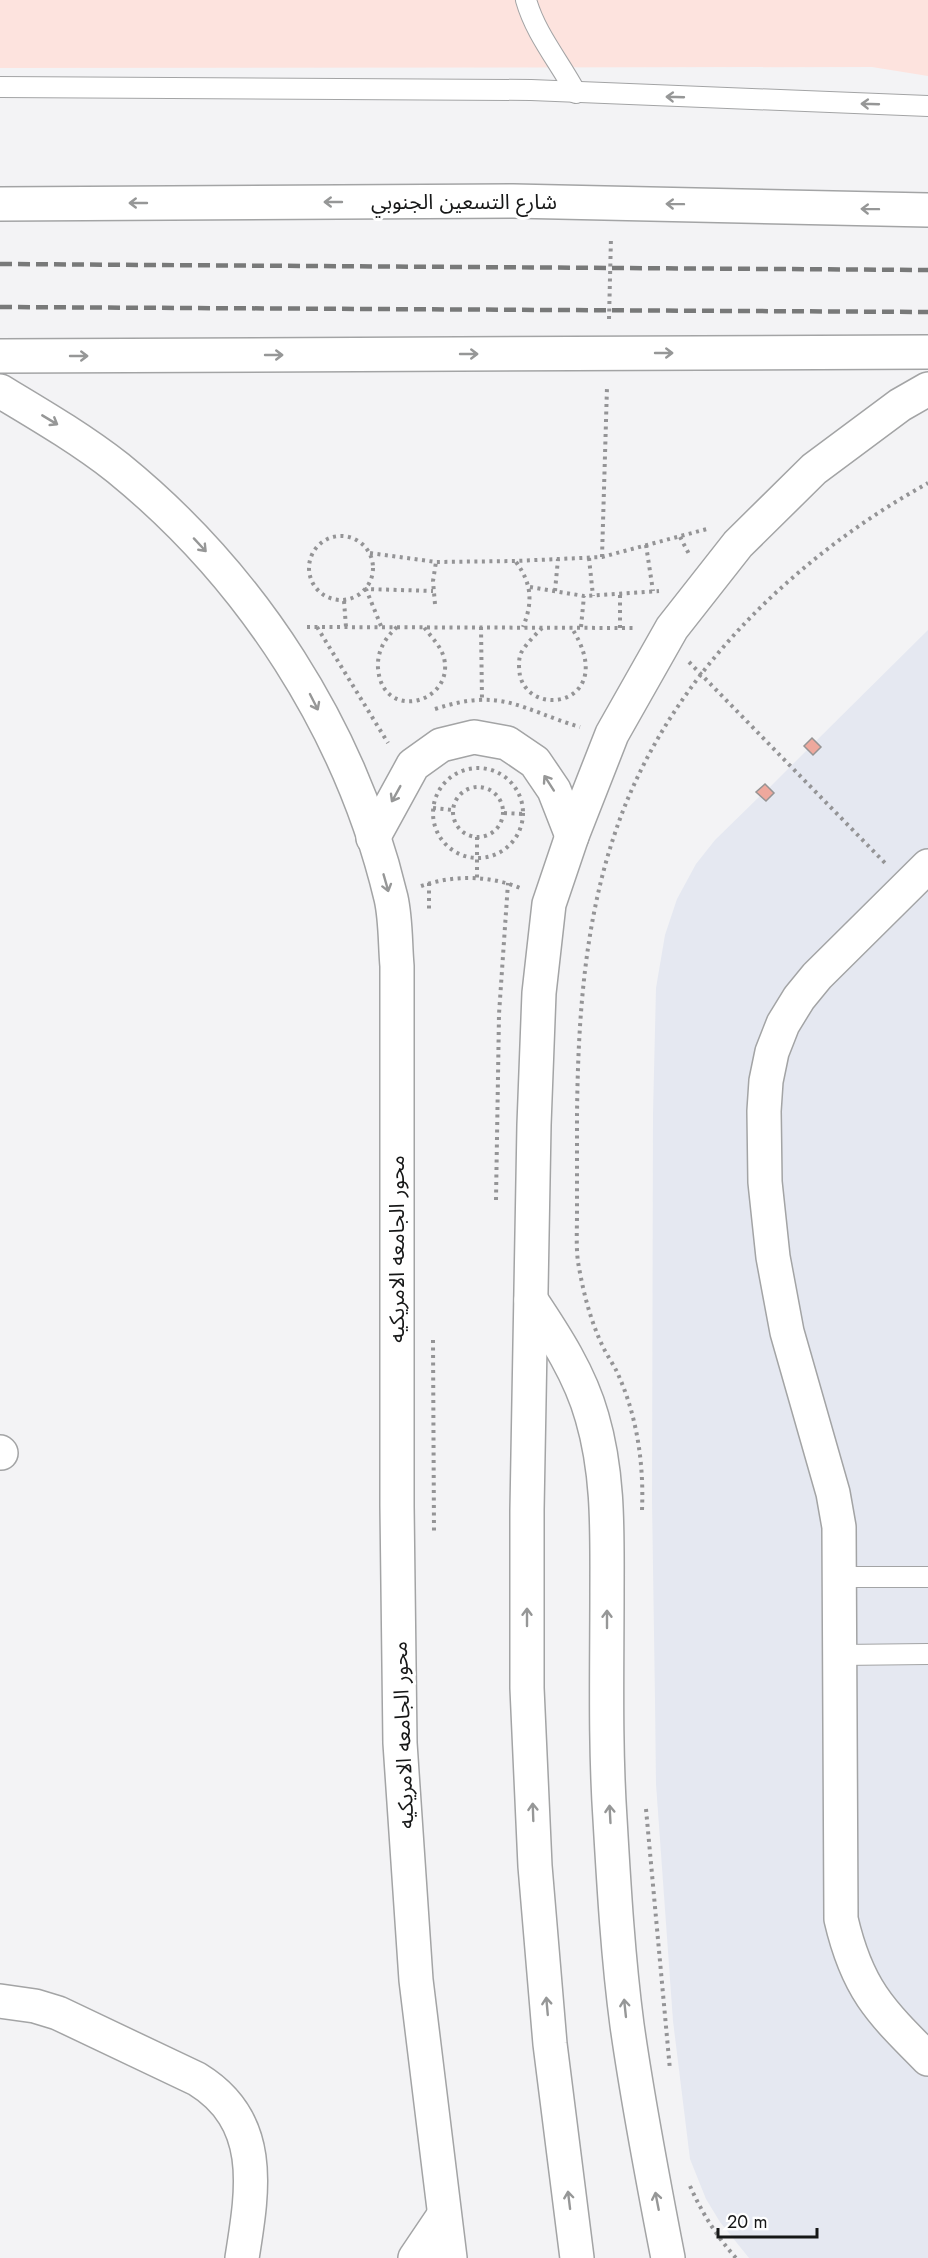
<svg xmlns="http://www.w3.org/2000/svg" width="928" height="2258" font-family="Jost,'Noto Sans Arabic',sans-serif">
<rect width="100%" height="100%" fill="#f3f3f5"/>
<polygon fill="#fde3de" points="0,0 928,0 928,76 872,67 0,68"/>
<polygon fill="#e5e8f1" points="928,630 928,2258 749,2258 720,2222 706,2199 690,2159 673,2021 656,1784 655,1700 652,1501 653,1114 656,988 665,935 677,899 696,864 715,840 760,796 756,792 765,784 769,788 807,750 804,746 812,738 816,741"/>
<g fill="#eea89d" stroke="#969494" stroke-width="1.5">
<polygon points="812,738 821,747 813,755 804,746"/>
<polygon points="765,784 774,793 766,801 756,792"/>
</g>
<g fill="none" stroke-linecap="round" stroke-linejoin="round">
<defs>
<g id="service">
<path d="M526,0c10,35 33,61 50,93"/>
<polyline points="0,87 531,90 928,106"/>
<polyline points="840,1577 928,1577"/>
<polyline points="840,1655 928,1654"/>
</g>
<g id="minor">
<path d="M928,866l-111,110 -18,22 -16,26 -11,28 -6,29 -2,30 1,71 8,75 14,75 46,161 6,34 2,392c16,69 38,91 87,140"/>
<path d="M531,1300c24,36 49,74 61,117 17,58 15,116 15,176 0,75 -2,151 3,226 4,69 8,138 17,206 11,78 26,156 41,233"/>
<polyline points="0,1452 1,1453"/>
<path d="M0,2001l35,5 23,7 139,66c68,42 56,110 45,179"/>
</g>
<polyline id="tertiary" points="415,2258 444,2215"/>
<g id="primary">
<polyline points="0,204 513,201 928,210"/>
<polyline points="0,356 928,352"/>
<path d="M0,391c40,24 81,48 118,77 134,109 233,262 273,430 5,22 4,46 6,68v540l3,237 16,237 34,278"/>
<polyline points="373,838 413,765 441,745 474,737 507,743 535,762 554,790 572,836"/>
<polyline points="577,2258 550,2044 535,1866 527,1688 527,1510 534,1125 539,993 549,904 572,836 612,734 672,628 738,544 814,469 900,405 928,389"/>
</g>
</defs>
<use href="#service" stroke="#a3a4a5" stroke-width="22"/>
<use href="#minor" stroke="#a3a4a5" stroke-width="36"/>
<use href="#tertiary" stroke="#a3a4a5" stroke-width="36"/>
<use href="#primary" stroke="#a3a4a5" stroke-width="36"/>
<g stroke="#949496" stroke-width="4" stroke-dasharray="3 4.5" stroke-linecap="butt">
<polyline points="609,319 611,237"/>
<circle cx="341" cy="568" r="32"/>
<polyline points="680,537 689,554"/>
<polyline points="646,545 653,591"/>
<polyline points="370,553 436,562 515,561 602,557 707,529"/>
<polyline points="602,557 607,387"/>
<polyline points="589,558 593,596"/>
<path d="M516,562c16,22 17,40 7,65"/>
<polyline points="530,587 584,596 659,591"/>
<polyline points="555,591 558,559"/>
<polyline points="344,601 346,627"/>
<polyline points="435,604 433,581 436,562"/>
<polyline points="381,626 366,589 433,591"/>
<polyline points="307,627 633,628"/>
<polyline points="317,627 388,743"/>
<path d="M397,627c-12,11 -20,24 -19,41 4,55 77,35 66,-10 -3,-12 -13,-21 -20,-31"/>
<polyline points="481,627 482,699"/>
<polyline points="581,627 584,596"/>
<path d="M542,628c-7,7 -16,16 -21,25 -3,7 -2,16 -1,23 12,45 100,26 51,-49"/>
<polyline points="620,628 620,593"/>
<polyline points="689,662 885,863"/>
<path d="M435,709c67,-22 85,0 145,18"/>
<circle cx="478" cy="813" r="45"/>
<circle cx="478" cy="812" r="25"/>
<polyline points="433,808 452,810"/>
<polyline points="504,813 524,814"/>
<polyline points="477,837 477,878"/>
<polyline points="429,883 429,910"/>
<path d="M421,886c32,-11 68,-11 99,2"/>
<polyline points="496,1200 499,1014 508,883"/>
<polyline points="433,1340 434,1534"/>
<path d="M642,1510c2,-46 -5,-95 -25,-138 -4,-8 -10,-17 -14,-25 -13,-27 -20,-56 -25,-85 -2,-15 -1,-32 -1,-47 0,-33 0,-67 0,-100 1,-94 7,-189 37,-279 50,-153 175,-276 314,-353"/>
<polyline points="646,1809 670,2070"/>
<path d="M690,2186c12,27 27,51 46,72"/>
</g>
<use href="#service" stroke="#fff" stroke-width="20"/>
<use href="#minor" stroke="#fff" stroke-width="33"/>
<use href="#tertiary" stroke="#fff" stroke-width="33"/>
<use href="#primary" stroke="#fff" stroke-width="33"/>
<g stroke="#787979" stroke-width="4.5" stroke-dasharray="12 6" stroke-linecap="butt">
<polyline points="0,264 928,270"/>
<polyline points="0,307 928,312"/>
</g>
</g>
<defs><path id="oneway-shaft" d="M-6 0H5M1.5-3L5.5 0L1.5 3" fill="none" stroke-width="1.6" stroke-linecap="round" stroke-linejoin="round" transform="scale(1.5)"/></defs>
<g stroke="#969797">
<use href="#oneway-shaft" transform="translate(675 97) rotate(-178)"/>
<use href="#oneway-shaft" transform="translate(870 104) rotate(-178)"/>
<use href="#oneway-shaft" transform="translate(333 202) rotate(180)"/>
<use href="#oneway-shaft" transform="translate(138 203) rotate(180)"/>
<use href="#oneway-shaft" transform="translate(675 204) rotate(-179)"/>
<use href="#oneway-shaft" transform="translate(870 209) rotate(-179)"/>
<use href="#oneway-shaft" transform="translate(664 353)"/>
<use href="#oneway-shaft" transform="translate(469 354)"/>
<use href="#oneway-shaft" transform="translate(274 355)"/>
<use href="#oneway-shaft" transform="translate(79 356)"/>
<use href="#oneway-shaft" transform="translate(50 420) rotate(31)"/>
<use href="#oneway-shaft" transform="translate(200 545) rotate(47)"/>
<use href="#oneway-shaft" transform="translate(314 702) rotate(63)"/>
<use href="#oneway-shaft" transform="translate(549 783) rotate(-123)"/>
<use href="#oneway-shaft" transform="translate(396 794) rotate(119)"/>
<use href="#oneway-shaft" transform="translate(386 883) rotate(74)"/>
<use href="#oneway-shaft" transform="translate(527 1617) rotate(-90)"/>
<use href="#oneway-shaft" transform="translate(607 1619) rotate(-90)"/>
<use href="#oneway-shaft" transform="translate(533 1812) rotate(-92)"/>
<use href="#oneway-shaft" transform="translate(610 1814) rotate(-93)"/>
<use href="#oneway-shaft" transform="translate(547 2006) rotate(-95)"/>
<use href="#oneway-shaft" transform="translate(625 2008) rotate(-96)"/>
<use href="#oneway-shaft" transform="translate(569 2200) rotate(-97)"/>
<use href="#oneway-shaft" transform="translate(657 2201) rotate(-101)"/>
</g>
<g text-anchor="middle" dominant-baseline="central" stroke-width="6" stroke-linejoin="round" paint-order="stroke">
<g font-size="21" fill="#161717" stroke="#fff">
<text x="464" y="202">شارع التسعين الجنوبي</text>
<text transform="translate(397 1249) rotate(-90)">محور الجامعه الامريكيه</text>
<text transform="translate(403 1735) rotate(-92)">محور الجامعه الامريكيه</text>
</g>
</g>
<path d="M718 2228v9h99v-9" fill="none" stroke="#161717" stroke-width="3"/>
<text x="727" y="2228" font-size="18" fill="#161717" stroke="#ffffff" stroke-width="4.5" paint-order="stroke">20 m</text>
</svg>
